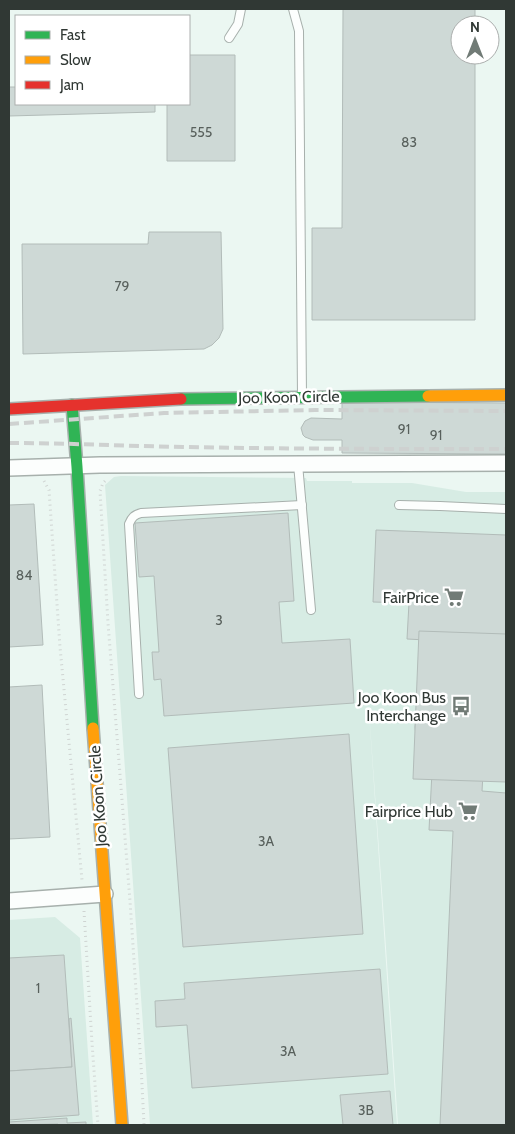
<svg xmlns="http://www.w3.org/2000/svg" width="515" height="1134" font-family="Cabin,sans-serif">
<rect width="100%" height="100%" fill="#ebf7f2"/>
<g fill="#d7ece4">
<polygon points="121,476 306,478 307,481 352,481 352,483 412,483 466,492 506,492 506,1125 398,1125 385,933 368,697 397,1125 150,1125 105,485 114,477"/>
<polygon points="55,917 80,938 93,1125 9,1125 9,920"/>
</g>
<g fill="#ced9d6" stroke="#b2bcb9">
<polygon points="343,9 475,9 475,25 460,25 460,55 475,55 475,320 312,320 312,228 342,228"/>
<polygon points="189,55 235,55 235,161 167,161 167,104 189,104"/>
<polygon points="9,87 16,87 16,104 155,104 155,112 9,116"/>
<polygon points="149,232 221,232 223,329 219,338 212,345 204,349 23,354 22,244 148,244"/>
<polygon points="342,402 506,403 506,454 342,453 342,440 313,440 305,437 303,435 301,428 305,421 311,418 342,419"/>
<polygon points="34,504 43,645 9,647 9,505"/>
<polygon points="288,513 294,601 279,602 282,643 350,639 354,703 164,716 161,679 154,680 152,652 159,652 154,576 139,577 135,523"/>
<polygon points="376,530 506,535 506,643 494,643 493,668 506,669 506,775 483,774 482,791 506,793 506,1125 440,1125 453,831 429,830 432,772 423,759 417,745 415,727 417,709 423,694 432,680 445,669 445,641 407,639 409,603 373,602"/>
<polygon points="419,631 506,634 506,782 413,779"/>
<polygon points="42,685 50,837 9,839 9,687"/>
<polygon points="349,734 363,934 183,947 168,748"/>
<polygon points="64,955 72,1067 9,1071 9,958"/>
<polygon points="380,969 388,1074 192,1088 187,1025 156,1027 155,1001 185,999 184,983"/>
<polygon points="71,1018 79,1115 9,1120 9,1071 72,1067 69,1019"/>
<polygon points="390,1091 393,1125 343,1125 340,1095"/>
<polygon points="67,1118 67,1123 86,1122 86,1125 58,1125 58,1124 9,1125 9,1122"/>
</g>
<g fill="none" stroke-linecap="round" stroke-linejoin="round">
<defs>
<g id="lane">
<polyline points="293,9 299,31 302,396"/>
<polyline points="229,38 238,24 241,9"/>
<polyline points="298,464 311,610"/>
<polyline points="399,505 440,506 506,509"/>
<path d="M139,694l-10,-170c3,-7 5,-9 12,-11l161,-8"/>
</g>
<g id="street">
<polyline points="9,468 100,465 506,463"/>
<polyline points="9,901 105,894"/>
</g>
<g id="fast">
<polyline points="181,399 428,396"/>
<polyline points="72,405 77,467 93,728"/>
</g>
<g id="slow">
<polyline points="428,396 506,395"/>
<polyline points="93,728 122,1125"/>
</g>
<polyline id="jam" points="9,409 181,399"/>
</defs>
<use href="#lane" stroke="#a7b0ac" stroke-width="10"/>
<use href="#street" stroke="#a7b0ac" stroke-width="18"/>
<use href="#fast" stroke="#a7b0ac" stroke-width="14"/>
<use href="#slow" stroke="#a7b0ac" stroke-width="14"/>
<use href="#jam" stroke="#a7b0ac" stroke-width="14"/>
<g stroke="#cfd4d2" stroke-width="3" stroke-dasharray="1 4" stroke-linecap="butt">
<polyline points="44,481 49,490 60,647 82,880"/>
<polyline points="105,481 103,483 100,491 108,623 130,901 141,1065 144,1125"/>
<polyline points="84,911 92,1043 98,1125"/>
</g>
<use href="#lane" stroke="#fcfefd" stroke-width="8"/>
<use href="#street" stroke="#fcfefd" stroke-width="15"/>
<use href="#fast" stroke="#30b455" stroke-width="11"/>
<use href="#slow" stroke="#ff9f0a" stroke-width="11"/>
<use href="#jam" stroke="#e5322d" stroke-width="11"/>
<g stroke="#ced1d0" stroke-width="4" stroke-dasharray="10 5" stroke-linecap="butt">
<polyline points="9,424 164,413 315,410 506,411"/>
<path d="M9,443c58,0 116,3 174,4 108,2 216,2 323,2"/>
</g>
</g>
<defs>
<symbol id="supermarket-bare" viewBox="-9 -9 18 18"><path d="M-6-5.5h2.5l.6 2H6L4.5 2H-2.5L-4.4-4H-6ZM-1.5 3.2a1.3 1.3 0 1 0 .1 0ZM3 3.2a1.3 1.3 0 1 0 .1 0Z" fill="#717b76" stroke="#fff" stroke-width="2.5" paint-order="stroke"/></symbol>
<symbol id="bus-bare" viewBox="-9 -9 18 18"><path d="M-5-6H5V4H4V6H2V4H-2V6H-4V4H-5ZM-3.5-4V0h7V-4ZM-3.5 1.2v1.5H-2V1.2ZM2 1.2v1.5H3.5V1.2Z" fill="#717b76" stroke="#fff" stroke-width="2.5" paint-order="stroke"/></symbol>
</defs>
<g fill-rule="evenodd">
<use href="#supermarket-bare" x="440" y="583" width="28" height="28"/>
<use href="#bus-bare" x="447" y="692" width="28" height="28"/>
<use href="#supermarket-bare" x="454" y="797" width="28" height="28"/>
</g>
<g text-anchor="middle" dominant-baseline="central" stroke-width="5" stroke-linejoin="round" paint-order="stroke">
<g font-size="14" fill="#58605c">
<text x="201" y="132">555</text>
<text x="409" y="142">83</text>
<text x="122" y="286">79</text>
<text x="404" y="429">91</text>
<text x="436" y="435">91</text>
<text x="24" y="575">84</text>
<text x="219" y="620">3</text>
<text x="266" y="841">3A</text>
<text x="38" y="988">1</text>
<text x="288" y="1051">3A</text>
<text x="366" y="1110">3B</text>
</g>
<g font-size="16" fill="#303834" stroke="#fff">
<text transform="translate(289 397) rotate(-1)">Joo Koon Circle</text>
<text transform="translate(98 796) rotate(-94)">Joo Koon Circle</text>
</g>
<g font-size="16" fill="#303834" stroke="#fff" text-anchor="end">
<text x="439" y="597">FairPrice</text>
<text x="446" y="697">Joo Koon Bus<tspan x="446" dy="18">Interchange</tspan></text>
<text x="453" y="811">Fairprice Hub</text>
</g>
</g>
<rect width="515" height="1134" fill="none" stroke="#303834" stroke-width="20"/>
<rect x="15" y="15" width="175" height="90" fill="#ffffff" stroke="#acafae"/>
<rect x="25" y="31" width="25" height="8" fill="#30b455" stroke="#acafae"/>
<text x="60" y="40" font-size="15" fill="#303834">Fast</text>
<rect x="25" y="56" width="25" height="8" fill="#ff9f0a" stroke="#acafae"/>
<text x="60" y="65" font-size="15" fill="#303834">Slow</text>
<rect x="25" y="81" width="25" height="8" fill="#e5322d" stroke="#acafae"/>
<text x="60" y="90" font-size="15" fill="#303834">Jam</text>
<g transform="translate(475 40)"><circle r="24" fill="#ffffff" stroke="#acafae"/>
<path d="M0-4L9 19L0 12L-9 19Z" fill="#717b76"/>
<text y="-8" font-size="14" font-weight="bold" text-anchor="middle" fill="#303834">N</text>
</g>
</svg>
